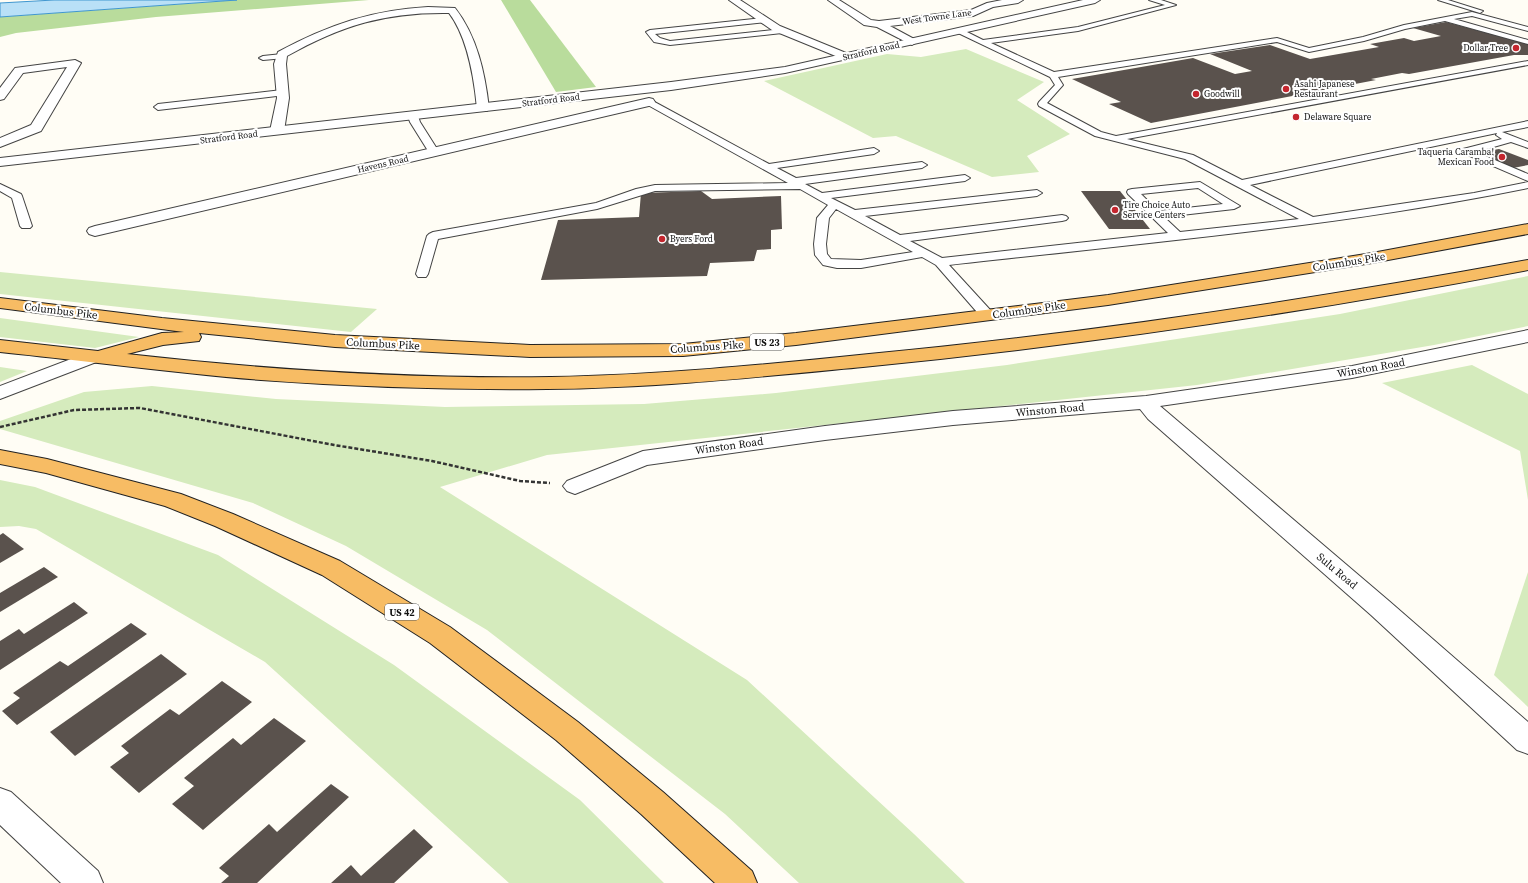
<svg xmlns="http://www.w3.org/2000/svg" width="1528" height="883" font-family="'Source Serif 4',serif">
<rect width="100%" height="100%" fill="#fffdf5"/>
<g fill="#d5ebbd">
<polygon points="966,49 1044,82 1017,100 1070,134 1027,156 1039,172 992,177 896,136 873,138 764,81 887,54 921,57"/>
<polygon points="0,272 377,309 351,332 0,294"/>
<polygon points="1528,276 1528,326 1434,345 1197,385 547,455 440,487 747,680 914,834 965,883 799,883 725,814 487,630 346,546 253,503 0,429 0,421 84,392 152,386 276,399 445,407 644,404 776,393 1007,365 1340,314"/>
<polygon points="0,318 139,337 95,348 0,337"/>
<polygon points="1472,365 1528,394 1528,500 1520,451 1382,383"/>
<polygon points="0,367 27,371 0,382"/>
<polygon points="0,480 35,487 218,555 394,665 580,800 664,883 509,883 265,662 36,529 19,526 0,527"/>
<polygon points="1528,572 1528,707 1494,675"/>
</g>
<g fill="#b9dc9c">
<polygon points="237,0 369,0 156,17 16,33 0,37 0,17"/>
<polygon points="501,0 530,0 596,87 556,92"/>
</g>
<polygon fill="#b9e0f7" stroke="#3f96cf" points="54,0 237,0 0,17 0,3"/>
<g fill="#5a524d">
<polygon points="1446,22 1528,44 1528,55 1514,55 1409,74 1402,73 1371,79 1376,80 1151,123 1109,104 1121,102 1072,79 1193,58 1235,74 1252,71 1210,54 1270,45 1310,59 1379,47 1370,44 1404,38 1414,41 1441,36 1413,28"/>
<polygon points="1499,149 1528,160 1528,165 1513,168 1476,153"/>
<polygon points="701,191 712,199 781,196 782,229 771,230 771,249 757,250 754,261 710,263 707,276 541,280 558,220 639,217 641,193"/>
<polygon points="1081,191 1120,191 1150,229 1109,229"/>
<polygon points="3,533 24,549 0,563 0,535"/>
<polygon points="44,567 58,577 0,612 0,593"/>
<polygon points="74,602 88,613 0,670 0,641 19,629 24,634"/>
<polygon points="131,623 147,634 17,725 2,711 20,698 13,693 60,661 68,666"/>
<polygon points="161,654 187,674 75,756 50,732"/>
<polygon points="222,681 252,702 139,793 110,767 129,753 121,746 170,709 179,715"/>
<polygon points="274,718 306,741 203,830 172,804 194,786 184,778 233,738 241,745"/>
<polygon points="331,784 349,797 257,883 221,883 229,876 219,868 269,824 277,832"/>
<polygon points="414,829 433,847 394,883 331,883 351,865 361,876"/>
</g>
<g fill="none" stroke-linecap="round" stroke-linejoin="round">
<defs>
<g id="service">
<path d="M1149,0h12l15,5 -98,26 -87,12 63,29 223,-34 32,10 54,-11 41,-12 68,-13 56,15v4l-56,-15 -18,3 74,21v4l-83,-23 -40,8 -41,12 -55,11 -32,-10 -219,35 5,8 -16,18 54,29 15,4 412,-75v4l-401,74 66,16 49,25 286,-59v6l-26,5 26,10v6l-17,-6 -35,10 52,22v7l-65,-28 -1,-2 1,-2 39,-10 -6,-4 1,-2 -247,52 63,32 161,-24 54,-11v6c-191,39 -386,55 -579,77l44,48 2,3 -2,3h-10l-47,-54 -14,-8 -61,11h-24l-14,-3 -8,-10 -1,-11 3,-26 11,-13 -28,-16 -145,2 -58,18 -159,30 -10,35 -2,3h-8l-2,-3 11,-38 2,-2 4,-2 163,-29 40,-14 19,-4 133,-2 -142,-79 -1,-2 4,-3 120,65 105,-16 5,3 -5,3 -97,14 19,10 126,-16 5,3 -5,3 -117,16 17,9 143,-18 5,3 -5,3 -134,17 24,12 182,-20 5,3 -5,3 -172,20 35,19 162,-20 4,1 2,2 -2,2 -4,1 -152,20 32,17 226,-25 -40,-39 -1,-2 1,-2 4,-1 68,-7 40,24 -6,3 -70,8 16,15 119,-13 -114,-60 -90,-23 -56,-30 -1,-2 1,-2 16,-17 -5,-8 -96,-46 4,-2h3l22,11 95,-13 87,-22zM1198,188l25,16 -65,7 -17,-17zM836,209l77,43 -52,8 -30,-1 -4,-5 -1,-10 3,-26z"/>
<polygon points="1438,0 1448,0 1483,11 1480,13"/>
<polygon points="763,18 767,20 766,22 655,34 660,38 670,41 782,29 786,31 782,33 670,45 654,42 646,32 650,30"/>
<polygon points="282,54 286,56 285,58 263,60 259,58 263,56"/>
<polygon points="282,90 286,93 285,95 158,110 154,107 158,104"/>
<polygon points="413,113 418,116 420,122 439,152 438,154 430,154 410,122 408,116"/>
<polygon points="0,184 21,194 22,196 32,226 30,228 22,228 20,226 12,198 0,191"/>
</g>
<g id="minor">
<polygon points="729,0 740,0 780,26 851,55 852,57 847,60 843,59 772,30"/>
<polygon points="828,0 839,0 871,20 879,21 971,10 987,3 1002,0 1023,0 1018,3 993,7 973,16 890,26 916,40 917,42 912,45 877,27 864,25"/>
<path d="M428,7l27,1c22,28 30,65 34,100l-2,3h-8l-2,-3c-3,-30 -9,-70 -28,-95 -63,-1 -107,12 -162,43l-1,8 3,34 -5,33 -2,3h-10l-2,-3 7,-33 -3,-34 4,-12c50,-27 94,-42 150,-45z"/>
<polygon points="75,60 81,63 41,131 0,147 0,138 31,125 67,67 23,73 4,99 0,100 0,88 15,68"/>
<polygon points="649,98 653,99 655,102 653,105 95,236 89,234 87,231 89,228 95,226"/>
<polygon points="1528,330 1528,342 1352,378 1160,406 1389,601 1528,722 1528,754 1517,750 1371,615 1148,419 1140,409 953,425 825,440 647,465 575,494 567,491 563,486 567,481 643,451 825,426 953,411 1146,396 1352,366"/>
<polygon points="0,788 11,792 98,871 103,883 61,883 0,825"/>
</g>
<g id="tertiary">
<polygon points="1083,0 1100,0 1095,3 785,73 671,90 0,166 0,158 671,82 785,67"/>
<polygon points="92,351 99,353 102,357 99,361 0,399 0,386"/>
</g>
<g id="trunk">
<path d="M1528,224v10l-156,29 -264,42 -312,40 -113,11 -153,1 -195,-10 -136,-14 2,4 -2,4 -36,4 -36,9c141,16 282,25 424,23 106,-2 212,-12 318,-23 221,-21 440,-54 659,-94v10c-220,42 -442,75 -665,97 -105,10 -210,21 -316,22 -95,1 -191,-2 -286,-9 -87,-7 -174,-19 -261,-28v-12l98,11 64,-18 22,-1 -184,-24v-10l162,20 173,17 195,10 153,-1 113,-11 312,-38 264,-42z"/>
<polygon points="0,450 47,459 181,494 233,514 340,561 450,627 578,722 663,792 752,871 757,883 715,883 641,814 556,740 430,643 322,575 215,526 165,506 46,473 0,464"/>
</g>
</defs>
<use href="#service" stroke="#444" stroke-width="2"/>
<use href="#minor" stroke="#444" stroke-width="2"/>
<use href="#tertiary" stroke="#444" stroke-width="2"/>
<use href="#trunk" stroke="#222" stroke-width="2"/>
<polyline stroke="#333" stroke-width="2.5" stroke-dasharray="4 2" stroke-linecap="butt" points="0,427 74,410 140,408 334,445 432,461 520,481 550,483"/>
<use href="#service" fill="#fff" fill-rule="evenodd"/>
<use href="#minor" fill="#fff" fill-rule="evenodd"/>
<use href="#tertiary" fill="#fff" fill-rule="evenodd"/>
<use href="#trunk" fill="#f7bc64" fill-rule="evenodd"/>
</g>
<g fill="#c4262e" stroke="#fff" stroke-width="1.5">
<circle cx="1516" cy="48" r="4"/>
<circle cx="1286" cy="89" r="4"/>
<circle cx="1196" cy="94" r="4"/>
<circle cx="1296" cy="117" r="4"/>
<circle cx="1502" cy="157" r="4"/>
<circle cx="1115" cy="210" r="4"/>
<circle cx="662" cy="239" r="4"/>
</g>
<g text-anchor="middle" dominant-baseline="central" stroke-width="4" stroke-linejoin="round" paint-order="stroke">
<g font-size="9" fill="#111" stroke="#fff">
<text transform="translate(937 17) rotate(-8)">West Towne Lane</text>
<text transform="translate(871 51) rotate(-13)">Stratford Road</text>
<text transform="translate(551 100) rotate(-7)">Stratford Road</text>
<text transform="translate(229 137) rotate(-7)">Stratford Road</text>
<text transform="translate(383 164) rotate(-13)">Havens Road</text>
</g>
<g font-size="9" fill="#111" stroke="#fff" text-anchor="start">
<text x="1508" y="48" text-anchor="end">Dollar Tree</text>
<text x="1294" y="84">Asahi Japanese<tspan x="1294" dy="10">Restaurant</tspan></text>
<text x="1204" y="94">Goodwill</text>
<text x="1304" y="117">Delaware Square</text>
<text x="1494" y="152" text-anchor="end">Taqueria Caramba!<tspan x="1494" dy="10">Mexican Food</tspan></text>
<text x="1123" y="205">Tire Choice Auto<tspan x="1123" dy="10">Service Centers</tspan></text>
<text x="670" y="239">Byers Ford</text>
</g>
<g fill="#fff" stroke="#585858" stroke-width="1">
<rect x="750" y="334" width="34" height="16" rx="3"/>
<rect x="385" y="604" width="34" height="16" rx="3"/>
</g>
<g font-size="10" font-weight="bold" fill="#111">
<text x="767" y="342">US 23</text>
<text x="402" y="612">US 42</text>
</g>
<g font-size="11" fill="#111" stroke="#fff">
<text transform="translate(1349 262) rotate(-9)">Columbus Pike</text>
<text transform="translate(1029 310) rotate(-8)">Columbus Pike</text>
<text transform="translate(61 311) rotate(7)">Columbus Pike</text>
<text transform="translate(383 344) rotate(3)">Columbus Pike</text>
<text transform="translate(707 347) rotate(-4)">Columbus Pike</text>
<text transform="translate(1371 368) rotate(-10)">Winston Road</text>
<text transform="translate(1050 410) rotate(-5)">Winston Road</text>
<text transform="translate(729 446) rotate(-8)">Winston Road</text>
<text transform="translate(1337 571) rotate(40)">Sulu Road</text>
</g>
</g>
</svg>
